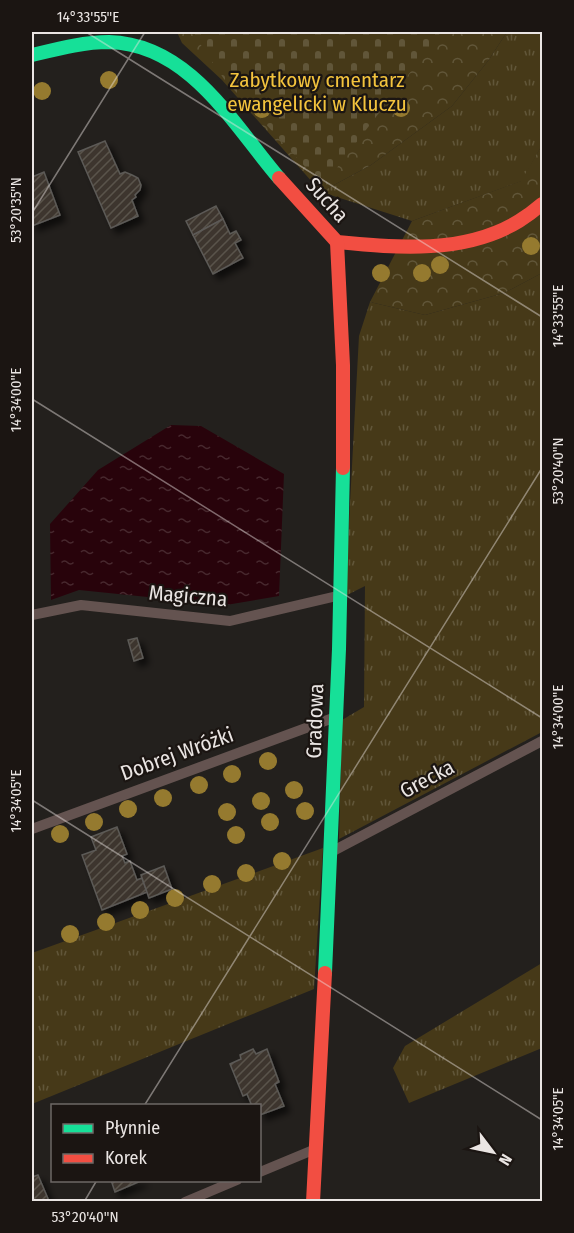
<svg xmlns="http://www.w3.org/2000/svg" width="574" height="1233" font-family="'Fira Sans Condensed',sans-serif">
<defs>
<pattern id="grass-tufts" width="24" height="20" patternUnits="userSpaceOnUse" patternTransform="scale(1.5)"><rect width="24" height="20" fill="#463918"/><path d="M3 7l-1-3M5 7V3M7 7l1-3M15 17l-1-3M17 17v-4M19 17l1-3" fill="none" stroke="#615639"/></pattern>
<pattern id="forest-crowns" width="20" height="18" patternUnits="userSpaceOnUse" patternTransform="scale(1.5)"><rect width="20" height="18" fill="#463918"/><path d="M2 6a3 3 0 1 1 6 0M12 15a3 3 0 1 1 6 0" fill="none" stroke="#615639"/></pattern>
<pattern id="cemetery-stones" width="16" height="16" patternUnits="userSpaceOnUse" patternTransform="scale(1.5)"><rect width="16" height="16" fill="#463918"/><path d="M2 7V4a2 2 0 0 1 4 0v3zM10 15v-3a2 2 0 0 1 4 0v3z" fill="#615639"/></pattern>
<pattern id="water-ripples" width="26" height="14" patternUnits="userSpaceOnUse" patternTransform="scale(1.5)"><rect width="26" height="14" fill="#28030b"/><path d="M2 4q2-2 4 0t4 0M15 11q2-2 4 0t4 0" fill="none" stroke="#47282e"/></pattern>
<pattern id="building-hatch" width="6" height="6" patternUnits="userSpaceOnUse" patternTransform="scale(1.5)"><rect width="6" height="6" fill="#3e362e"/><path d="M-1 1l2-2M0 6l6-6M5 7l2-2" fill="none" stroke="#5a534c"/></pattern>
<filter id="shadow"><feDropShadow dx="5.5" dy="5.5" stdDeviation="3" flood-color="#0009"/></filter>
</defs>
<rect width="100%" height="100%" fill="#23201d"/>
<g fill="url(#grass-tufts)">
<polygon points="507,32 542,32 542,145 522,181 412,221 321,192 371,165 452,106 488,61"/>
<polygon points="542,273 542,732 339,839 342,720 364,707 365,586 345,596 359,336 370,302 425,315 504,293"/>
<polygon points="323,848 314,989 32,1104 32,953"/>
<polygon points="542,963 542,1048 409,1103 393,1068 405,1046"/>
</g>
<g fill="url(#forest-crowns)">
<polygon points="177,32 507,32 488,61 452,106 371,165 321,192 222,80 182,43"/>
<polygon points="542,145 542,273 504,293 425,315 370,302 412,221 521,181"/>
</g>
<polygon fill="url(#cemetery-stones)" points="192,32 441,32 323,186 224,79"/>
<polygon fill="url(#water-ripples)" points="171,425 201,426 284,474 279,596 226,605 79,590 51,600 50,524 98,470"/>
<g fill="url(#building-hatch)" stroke="#5c5a57" stroke-width="1.5" filter="url(#shadow)">
<polygon points="105,141 120,174 125,172 132,175 138,178 141,185 140,190 135,195 136,197 132,200 138,216 111,228 78,152"/>
<polygon points="44,172 60,215 32,226 32,177"/>
<polygon points="216,206 223,219 193,235 186,221"/>
<polygon points="223,219 230,234 236,231 241,240 235,243 243,258 213,274 193,235"/>
<polygon points="137,638 143,658 134,661 128,640"/>
<polygon points="117,827 127,854 122,856 125,863 130,861 137,880 142,878 147,892 102,910 82,855 96,850 91,837"/>
<polygon points="164,866 172,889 149,898 141,875"/>
<polygon points="253,1049 256,1054 267,1049 279,1082 275,1084 284,1106 260,1115 260,1106 252,1106 247,1094 243,1096 230,1064 241,1059 240,1055"/>
<polygon points="38,1175 49,1201 32,1202 32,1177"/>
<polygon points="111,1180 143,1180 115,1192"/>
</g>
<g fill="none" stroke-linecap="round" stroke-linejoin="round">
<g stroke="#645350" stroke-width="10">
<polyline points="32,615 81,605 230,621 337,596"/>
<polyline points="32,829 333,718"/>
<polyline points="335,850 542,741"/>
<polyline points="260,1172 313,1150"/>
<polyline points="185,1202 237,1180"/>
</g>
<g stroke="#16e098" stroke-width="14">
<path d="M32,55c25,-6 51,-13 77,-13 80,2 124,82 170,136"/>
<polyline points="325,973 339,649 343,468"/>
</g>
<g stroke="#f24e42" stroke-width="14">
<path d="M279,178l58,64c61,6 128,12 182,-21 8,-5 16,-11 23,-17"/>
<polyline points="337,242 343,365 343,468"/>
<polyline points="313,1202 325,973"/>
</g>
</g>
<g fill="#957a2f">
<circle cx="109" cy="80" r="9"/>
<circle cx="42" cy="91" r="9"/>
<circle cx="401" cy="108" r="9"/>
<circle cx="262" cy="109" r="9"/>
<circle cx="531" cy="246" r="9"/>
<circle cx="440" cy="265" r="9"/>
<circle cx="381" cy="273" r="9"/>
<circle cx="422" cy="273" r="9"/>
<circle cx="268" cy="761" r="9"/>
<circle cx="232" cy="774" r="9"/>
<circle cx="199" cy="785" r="9"/>
<circle cx="294" cy="790" r="9"/>
<circle cx="163" cy="798" r="9"/>
<circle cx="261" cy="801" r="9"/>
<circle cx="128" cy="809" r="9"/>
<circle cx="305" cy="811" r="9"/>
<circle cx="227" cy="812" r="9"/>
<circle cx="94" cy="822" r="9"/>
<circle cx="270" cy="822" r="9"/>
<circle cx="60" cy="834" r="9"/>
<circle cx="236" cy="835" r="9"/>
<circle cx="282" cy="861" r="9"/>
<circle cx="246" cy="873" r="9"/>
<circle cx="212" cy="884" r="9"/>
<circle cx="175" cy="898" r="9"/>
<circle cx="140" cy="910" r="9"/>
<circle cx="106" cy="922" r="9"/>
<circle cx="70" cy="934" r="9"/>
</g>
<path fill="none" stroke="#eae5e3" stroke-width="1.5" stroke-opacity="0.45" d="M86,32l456,285M32,213l113,-181M32,399l510,319M32,800l510,320M144,1106l398,-638M84,1202l13,-22"/>
<g text-anchor="middle" dominant-baseline="central" stroke-width="4.5" stroke-linejoin="round" paint-order="stroke">
<g font-size="21" fill="#f3c33d" stroke="#1b1512">
<text x="317" y="80">Zabytkowy cmentarz<tspan x="317" dy="24">ewangelicki w Kluczu</tspan></text>
</g>
<g font-size="21" fill="#eae5e3" stroke="#1b1512">
<text transform="translate(327 200) rotate(48)">Sucha</text>
<text transform="translate(188 596) rotate(5)">Magiczna</text>
<text transform="translate(315 721) rotate(-88)">Gradowa</text>
<text transform="translate(177 754) rotate(-20)">Dobrej Wróżki</text>
<text transform="translate(427 779) rotate(-28)">Grecka</text>
</g>
</g>
<rect width="574" height="1233" fill="none" stroke="#1b1512" stroke-width="66"/>
<rect x="51" y="1104" width="210" height="78" fill="#1b1512" stroke="#6e6866" stroke-width="1.5"/>
<rect x="63" y="1124" width="30" height="9" fill="#16e098" stroke="#6e6866" stroke-width="1.5"/>
<text x="105" y="1134" font-size="18" fill="#eae5e3">Płynnie</text>
<rect x="63" y="1154" width="30" height="9" fill="#f24e42" stroke="#6e6866" stroke-width="1.5"/>
<text x="105" y="1164" font-size="18" fill="#eae5e3">Korek</text>
<g transform="translate(493 1152) rotate(122)" stroke="#1b1512" stroke-width="4.5" paint-order="stroke">
<path d="M0-4.5L10 22L0 15L-10 22Z" fill="#eae5e3"/>
<text y="-9" font-size="16" font-weight="bold" text-anchor="middle" fill="#eae5e3">N</text>
</g>
<rect x="33" y="33" width="508" height="1167" fill="none" stroke="#eae5e3" stroke-width="2"/>
<g font-size="15" text-anchor="middle" fill="#eae5e3">
<text x="88" y="22">14°33'55"E</text>
<text transform="translate(16 210) rotate(-90)" y="5">53°20'35"N</text>
<text transform="translate(558 316) rotate(-90)" y="5">14°33'55"E</text>
<text transform="translate(16 400) rotate(-90)" y="5">14°34'00"E</text>
<text transform="translate(558 471) rotate(-90)" y="5">53°20'40"N</text>
<text transform="translate(558 717) rotate(-90)" y="5">14°34'00"E</text>
<text transform="translate(16 801) rotate(-90)" y="5">14°34'05"E</text>
<text transform="translate(558 1119) rotate(-90)" y="5">14°34'05"E</text>
<text x="85" y="1222">53°20'40"N</text>
</g>
</svg>
